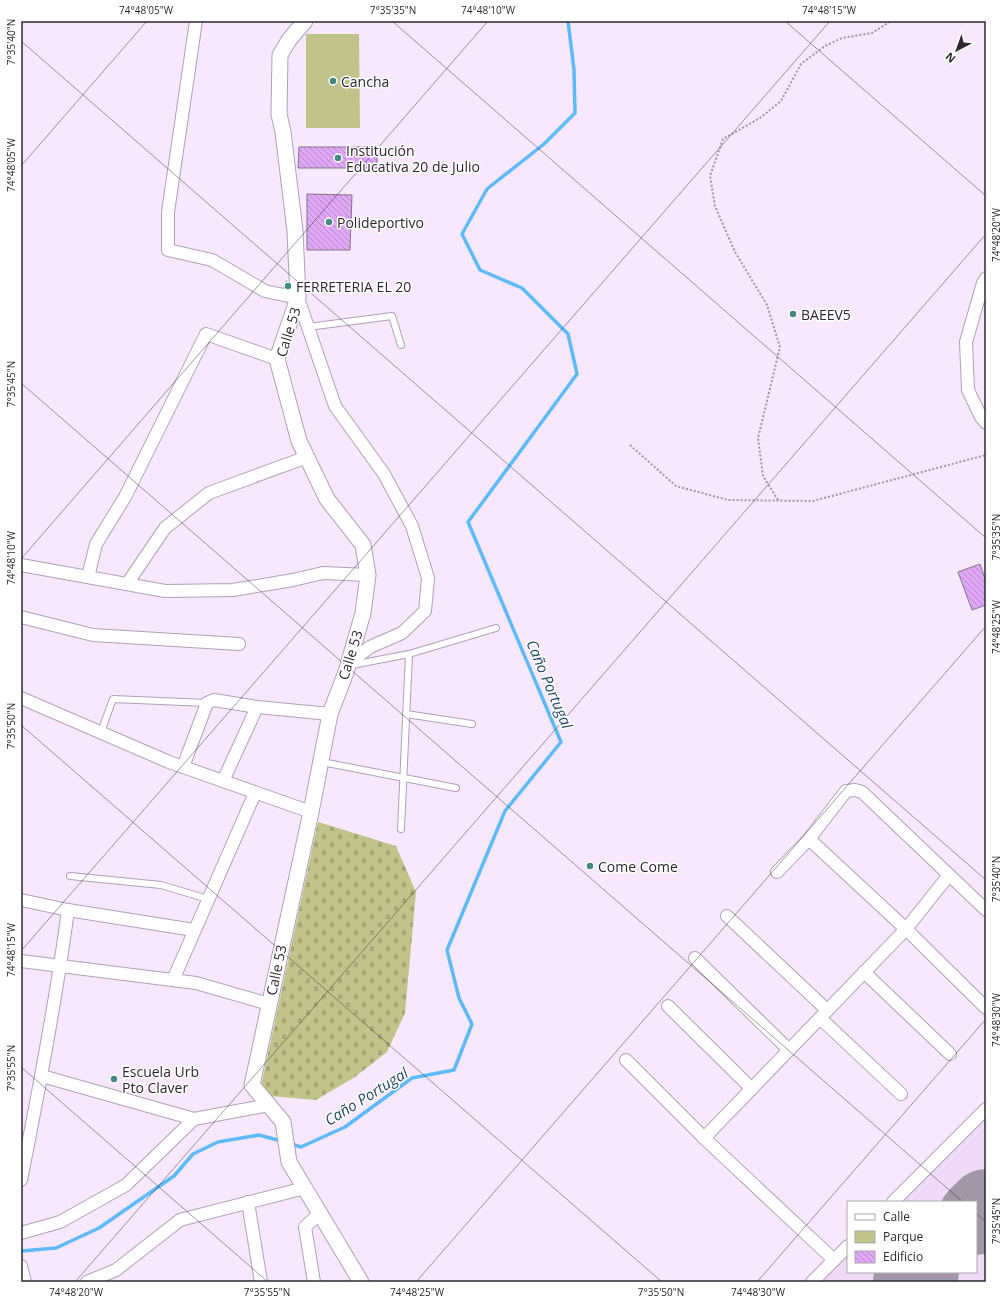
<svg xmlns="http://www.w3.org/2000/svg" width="1007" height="1303" font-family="'Open Sans',sans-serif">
<defs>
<pattern id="cemetery-stones" width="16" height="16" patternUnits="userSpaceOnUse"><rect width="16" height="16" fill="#c0c48a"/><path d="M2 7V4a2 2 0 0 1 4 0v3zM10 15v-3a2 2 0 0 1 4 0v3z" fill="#a5a877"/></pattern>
<pattern id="building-back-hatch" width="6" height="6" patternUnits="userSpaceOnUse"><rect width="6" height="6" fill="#e0a7f6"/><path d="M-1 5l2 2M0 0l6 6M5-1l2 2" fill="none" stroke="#b688c8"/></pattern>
</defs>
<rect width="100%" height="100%" fill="#f7e8fd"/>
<polygon fill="#efdbf7" points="986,1117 986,1282 820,1282 848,1254 848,1272 976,1272 976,1202 900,1202"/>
<polygon fill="#c0c48a" points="306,34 359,34 360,128 306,128"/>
<polygon fill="url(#cemetery-stones)" points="318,822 396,846 416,892 405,1013 387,1052 355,1077 316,1100 269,1096 261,1086"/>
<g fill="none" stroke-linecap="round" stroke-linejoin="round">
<g stroke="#5ebbf8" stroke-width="3.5">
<polyline points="291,1144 301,1147 345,1127 412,1078 454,1070 472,1024 459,998 447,950 505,811 561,742 468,522 577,374 568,334 522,288 480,270 462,234 487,189 544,144 575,113 574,70 568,21"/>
<polyline points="21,1251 56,1248 99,1228 174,1176 193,1154 218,1142 259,1135 281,1141"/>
</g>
<g stroke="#a297a6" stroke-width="76">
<polyline points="976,1217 986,1207"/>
<polyline points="911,1282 921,1272"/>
</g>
</g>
<g fill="url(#building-back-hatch)" stroke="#837689">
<polygon points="299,147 377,147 377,168 298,168"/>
<polygon points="307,194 352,195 350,250 307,250"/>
<polygon points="286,281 293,283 291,292 283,289"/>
<polygon points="980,564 986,581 986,605 972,610 958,572"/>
</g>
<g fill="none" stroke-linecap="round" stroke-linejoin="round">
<defs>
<g id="service">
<polyline points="308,327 392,316 401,345"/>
<polyline points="352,665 409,654 496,628"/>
<polyline points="406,714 472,724"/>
<polyline points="101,732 113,699 207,703"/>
<polyline points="322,762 456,788"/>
<polyline points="401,829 409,654"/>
<polyline points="70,876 161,885 208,899"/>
</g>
<g id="minor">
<polyline points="196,21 168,212 168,250 212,260 265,291 298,298 335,406 384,474 412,526 428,578 425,611 402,633 370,647 348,664"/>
<polyline points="986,278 983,283 966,342 968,390 981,417 986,423"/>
<polyline points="21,565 165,591 233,590 293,580 323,573 368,575"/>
<polyline points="88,577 96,544 125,497 206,334 277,359"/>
<polyline points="127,584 165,528 209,493 307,457"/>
<polyline points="21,617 93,635 239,644"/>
<polyline points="21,698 169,762 311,812"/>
<polyline points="183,767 207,703 214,700 257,707 330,714"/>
<polyline points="223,781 257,707"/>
<polyline points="809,839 906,929 986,1008"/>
<polyline points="777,872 809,839 846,791 855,790 862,792 986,910"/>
<polyline points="21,900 68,910 194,930"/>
<polyline points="727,916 827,1010"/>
<polyline points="695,958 789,1050"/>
<polyline points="21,961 196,983 269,1004"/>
<polyline points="864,972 950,1054"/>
<polyline points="173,980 255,793"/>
<polyline points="668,1006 752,1089"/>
<polyline points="820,1018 901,1094"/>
<polyline points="626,1060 704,1138"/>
<polyline points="42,1076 194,1119"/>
<path d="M21,1180c18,-90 35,-179 47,-270"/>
<polyline points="248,1202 261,1282"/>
<polyline points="893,1202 986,1109"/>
<polyline points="21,1233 60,1222 126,1185 194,1119 269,1105"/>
<polyline points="834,1260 704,1138 906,929 949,875"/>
<polyline points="21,1266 25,1282"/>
<polyline points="87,1282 116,1270 180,1220 305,1188"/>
<polyline points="314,1282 305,1227 320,1213"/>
<polyline points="812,1282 848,1246"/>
</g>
<polyline id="tertiary" points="305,21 289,40 280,55 279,114 283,132 295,231 298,298 277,359 299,441 327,499 363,545 368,575 363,613 346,672 330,714 311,812 252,1085 283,1122 289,1162 361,1282"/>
</defs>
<use href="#service" stroke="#b0a1b6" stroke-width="8"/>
<use href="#minor" stroke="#b0a1b6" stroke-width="14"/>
<use href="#tertiary" stroke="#b0a1b6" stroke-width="17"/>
<g stroke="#a095a4" stroke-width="2" stroke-dasharray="2 2" stroke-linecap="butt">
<polyline points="630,445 676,486 728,500 813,501 986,455"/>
<polyline points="778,500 763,476 758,438 780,347 767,305 735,252 715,206 710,176 723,139 760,118 781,101 801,64 825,46 842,38 872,33 891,21"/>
</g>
<use href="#service" stroke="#fff" stroke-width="6"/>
<use href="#minor" stroke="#fff" stroke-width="12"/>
<use href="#tertiary" stroke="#fff" stroke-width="15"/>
</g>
<path fill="none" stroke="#2d272f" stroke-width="1" stroke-opacity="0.45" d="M392,21l594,517M785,21l201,175M21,41l965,839M21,166l126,-145M21,383l942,819M21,559l467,-538M21,725l641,557M21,951l809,-930M21,1067l247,215M976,1213l10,9M75,1282l911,-1048M416,1282l570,-656M757,1282l229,-263"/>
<g fill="#458a81" stroke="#fff" stroke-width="1.5">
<circle cx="333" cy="81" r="4"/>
<circle cx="338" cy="158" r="4"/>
<circle cx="329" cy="222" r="4"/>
<circle cx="288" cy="286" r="4"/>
<circle cx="793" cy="314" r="4"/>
<circle cx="590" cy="866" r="4"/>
<circle cx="114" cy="1079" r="4"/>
</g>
<g text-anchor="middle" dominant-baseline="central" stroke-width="3" stroke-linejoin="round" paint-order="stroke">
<g font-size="14" fill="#2d272f" stroke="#fff" text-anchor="start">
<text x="341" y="81">Cancha</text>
<text x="346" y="150">Institución<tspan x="346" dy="16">Educativa 20 de Julio</tspan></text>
<text x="337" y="222">Polideportivo</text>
<text x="296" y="286">FERRETERIA EL 20</text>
<text x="801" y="314">BAEEV5</text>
<text x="598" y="866">Come Come</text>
<text x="122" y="1071">Escuela Urb<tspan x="122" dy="16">Pto Claver</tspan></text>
</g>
<g font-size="14" fill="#2d272f" stroke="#fff">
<text transform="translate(288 332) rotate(-73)">Calle 53</text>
<text transform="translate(350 655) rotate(-73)">Calle 53</text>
<text transform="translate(276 970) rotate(-78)">Calle 53</text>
</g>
<g font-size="15" font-style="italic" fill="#234a64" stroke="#fff">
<text transform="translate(550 684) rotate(67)">Caño Portugal</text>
<text transform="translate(366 1096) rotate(-32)">Caño Portugal</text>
</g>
</g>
<rect width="1007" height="1303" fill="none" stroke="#ffffff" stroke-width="44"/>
<rect x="847" y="1201" width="130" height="72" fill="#ffffff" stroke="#aba9ac"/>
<rect x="855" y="1214" width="20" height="6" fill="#ffffff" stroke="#aba9ac"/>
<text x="883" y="1221" font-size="12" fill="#2d272f">Calle</text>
<rect x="855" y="1231" width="20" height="12" fill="#c0c48a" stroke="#aba9ac"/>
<text x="883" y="1241" font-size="12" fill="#2d272f">Parque</text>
<rect x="855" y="1251" width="20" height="12" fill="url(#building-back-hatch)" stroke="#aba9ac"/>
<text x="883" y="1261" font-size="12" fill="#2d272f">Edificio</text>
<g transform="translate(957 50) rotate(221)" stroke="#ffffff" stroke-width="3" paint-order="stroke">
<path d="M0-3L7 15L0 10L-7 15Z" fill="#2d272f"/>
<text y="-6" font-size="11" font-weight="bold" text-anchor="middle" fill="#2d272f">N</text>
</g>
<rect x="22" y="22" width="963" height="1259" fill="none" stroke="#2d272f" stroke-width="1.5"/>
<g font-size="10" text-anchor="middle" fill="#2d272f">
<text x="146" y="14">74°48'05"W</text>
<text x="393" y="14">7°35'35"N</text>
<text x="488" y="14">74°48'10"W</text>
<text x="829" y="14">74°48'15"W</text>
<text transform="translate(11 42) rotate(-90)" y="4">7°35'40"N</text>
<text transform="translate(11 165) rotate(-90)" y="4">74°48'05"W</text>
<text transform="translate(996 235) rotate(-90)" y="4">74°48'20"W</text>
<text transform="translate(11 384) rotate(-90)" y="4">7°35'45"N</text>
<text transform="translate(996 537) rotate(-90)" y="4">7°35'35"N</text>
<text transform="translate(11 558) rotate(-90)" y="4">74°48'10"W</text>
<text transform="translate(996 627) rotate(-90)" y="4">74°48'25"W</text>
<text transform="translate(11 726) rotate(-90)" y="4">7°35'50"N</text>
<text transform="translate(996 879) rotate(-90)" y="4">7°35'40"N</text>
<text transform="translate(11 950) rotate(-90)" y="4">74°48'15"W</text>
<text transform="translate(996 1020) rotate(-90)" y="4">74°48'30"W</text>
<text transform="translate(11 1068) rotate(-90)" y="4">7°35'55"N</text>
<text transform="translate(996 1221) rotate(-90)" y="4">7°35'45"N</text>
<text x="76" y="1296">74°48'20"W</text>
<text x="267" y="1296">7°35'55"N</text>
<text x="417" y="1296">74°48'25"W</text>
<text x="661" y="1296">7°35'50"N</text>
<text x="758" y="1296">74°48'30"W</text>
</g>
</svg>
